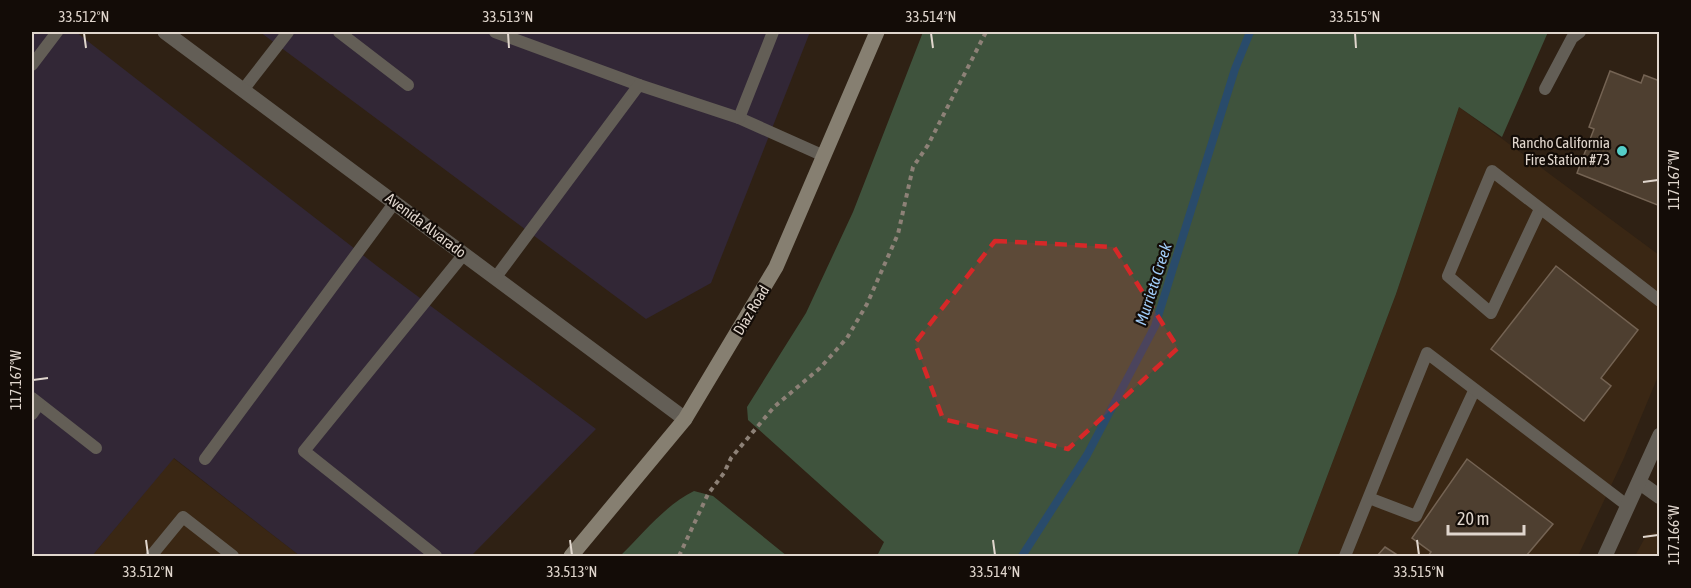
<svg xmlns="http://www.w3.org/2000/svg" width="1691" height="588" font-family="'Asap Condensed',sans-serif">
<rect width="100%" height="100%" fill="#2f2114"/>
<g fill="#3a2714">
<polygon points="1459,107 1659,255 1659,374 1624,458 1578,556 1297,556 1396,294"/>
<polygon points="173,458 300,556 92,556"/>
<polygon points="1659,532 1659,556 1635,556 1647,534"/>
</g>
<g fill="#322736">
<polygon points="32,32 76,32 377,266 596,429 471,556 300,556 174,458 92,556 32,556"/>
<polygon points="260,32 810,32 711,283 646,319"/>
</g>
<g fill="#3f533d">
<polygon points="923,32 1548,32 1502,137 1459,107 1396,294 1297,556 877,556 884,542 748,420 747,407 806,313 853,212"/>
<path d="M694,491l19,5 74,60h-167c23,-22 45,-51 74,-65z"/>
</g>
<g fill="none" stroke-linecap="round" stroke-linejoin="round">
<polyline stroke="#294b6b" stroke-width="8" points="1022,556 1087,455 1155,326 1235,69 1250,32"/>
</g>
<g fill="#4e3f30" stroke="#746353" stroke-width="1.5">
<polygon points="1610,71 1641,83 1644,75 1660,81 1660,206 1577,173 1594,129 1589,127"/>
<polygon points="1556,266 1638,330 1601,378 1611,386 1584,421 1491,349"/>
<polygon points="1467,459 1553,524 1526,556 1428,556 1431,552 1412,538"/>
<polygon points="1385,547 1399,556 1377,556"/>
</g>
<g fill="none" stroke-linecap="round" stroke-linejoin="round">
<polyline stroke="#8d8177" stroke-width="4" stroke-dasharray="4.5 4.5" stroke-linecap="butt" points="679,556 708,494 724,473 731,458 774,407 820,368 847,338 867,304 898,234 913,167 928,145 986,32"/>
<g stroke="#635e56" stroke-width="12">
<polyline points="339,32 408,85"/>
<polyline points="495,32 639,85"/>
<polyline points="32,65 57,32"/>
<polyline points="1545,89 1572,38 1580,32"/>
<polyline points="243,90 288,32"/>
<polyline points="739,118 824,156"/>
<polyline points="1540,209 1491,313 1448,276 1492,171 1660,301"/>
<polyline points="496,277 639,85 739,118 773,32"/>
<polyline points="32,398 96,448"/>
<polyline points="32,414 39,404"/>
<polyline points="205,459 395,202"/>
<polyline points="1369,498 1416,516 1474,391"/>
<polyline points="151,556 183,517 233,556"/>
<polyline points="436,556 304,451 464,254"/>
<polyline points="1345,556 1427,353 1628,506"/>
</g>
<g stroke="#635e56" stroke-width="15">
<polyline points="165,32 685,419"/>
<polyline points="1639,482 1660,497"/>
<polyline points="1605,556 1660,435"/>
</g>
<polyline stroke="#867f71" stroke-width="15" points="571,556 685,419 776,267 877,32"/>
</g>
<path fill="#d62828" fill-opacity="0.2" stroke="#d62828" stroke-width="4.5" stroke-dasharray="12 8" stroke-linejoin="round" d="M995,241l119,6 64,101 -110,101 -125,-30 -28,-76z"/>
<path fill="none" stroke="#e0d6cd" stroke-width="2" d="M84,33l2,15M508,33l1,15M931,33l2,15M1355,33l1,15M1643,182l15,-2M33,380l15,-2M1643,537l15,-2M146,540l2,15M570,540l2,15M993,540l2,15M1417,540l2,15"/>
<circle fill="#54cdc8" stroke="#130c07" stroke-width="2" cx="1622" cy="151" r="6"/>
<g text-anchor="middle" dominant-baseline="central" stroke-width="4.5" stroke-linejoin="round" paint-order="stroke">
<g font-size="15" fill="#e0d6cd" stroke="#130c07" text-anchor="end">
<text x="1610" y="142">Rancho California<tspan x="1610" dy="17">Fire Station #73</tspan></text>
</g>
<g font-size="15" fill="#e0d6cd" stroke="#130c07">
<text transform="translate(426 225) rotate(37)">Avenida Alvarado</text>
<text transform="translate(751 310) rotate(-59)">Diaz Road</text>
</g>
<g font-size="16" font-style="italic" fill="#a0ccf8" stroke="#130c07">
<text transform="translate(1153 284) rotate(-72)">Murrieta Creek</text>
</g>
</g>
<rect width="1691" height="588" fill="none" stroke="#130c07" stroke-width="66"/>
<path d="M1448 525v9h76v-9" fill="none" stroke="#e0d6cd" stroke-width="3"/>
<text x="1457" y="525" font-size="18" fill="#e0d6cd" stroke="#130c07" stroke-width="4.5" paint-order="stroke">20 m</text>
<rect x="33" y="33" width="1625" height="522" fill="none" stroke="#e0d6cd" stroke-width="2"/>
<g font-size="15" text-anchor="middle" fill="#e0d6cd">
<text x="84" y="22">33.512°N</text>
<text x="508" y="22">33.513°N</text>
<text x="931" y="22">33.514°N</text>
<text x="1355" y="22">33.515°N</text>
<text transform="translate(1674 180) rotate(-90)" y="5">117.167°W</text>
<text transform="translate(16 380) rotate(-90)" y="5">117.167°W</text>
<text transform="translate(1674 535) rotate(-90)" y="5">117.166°W</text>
<text x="148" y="577">33.512°N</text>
<text x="572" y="577">33.513°N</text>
<text x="995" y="577">33.514°N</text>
<text x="1419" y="577">33.515°N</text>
</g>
</svg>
